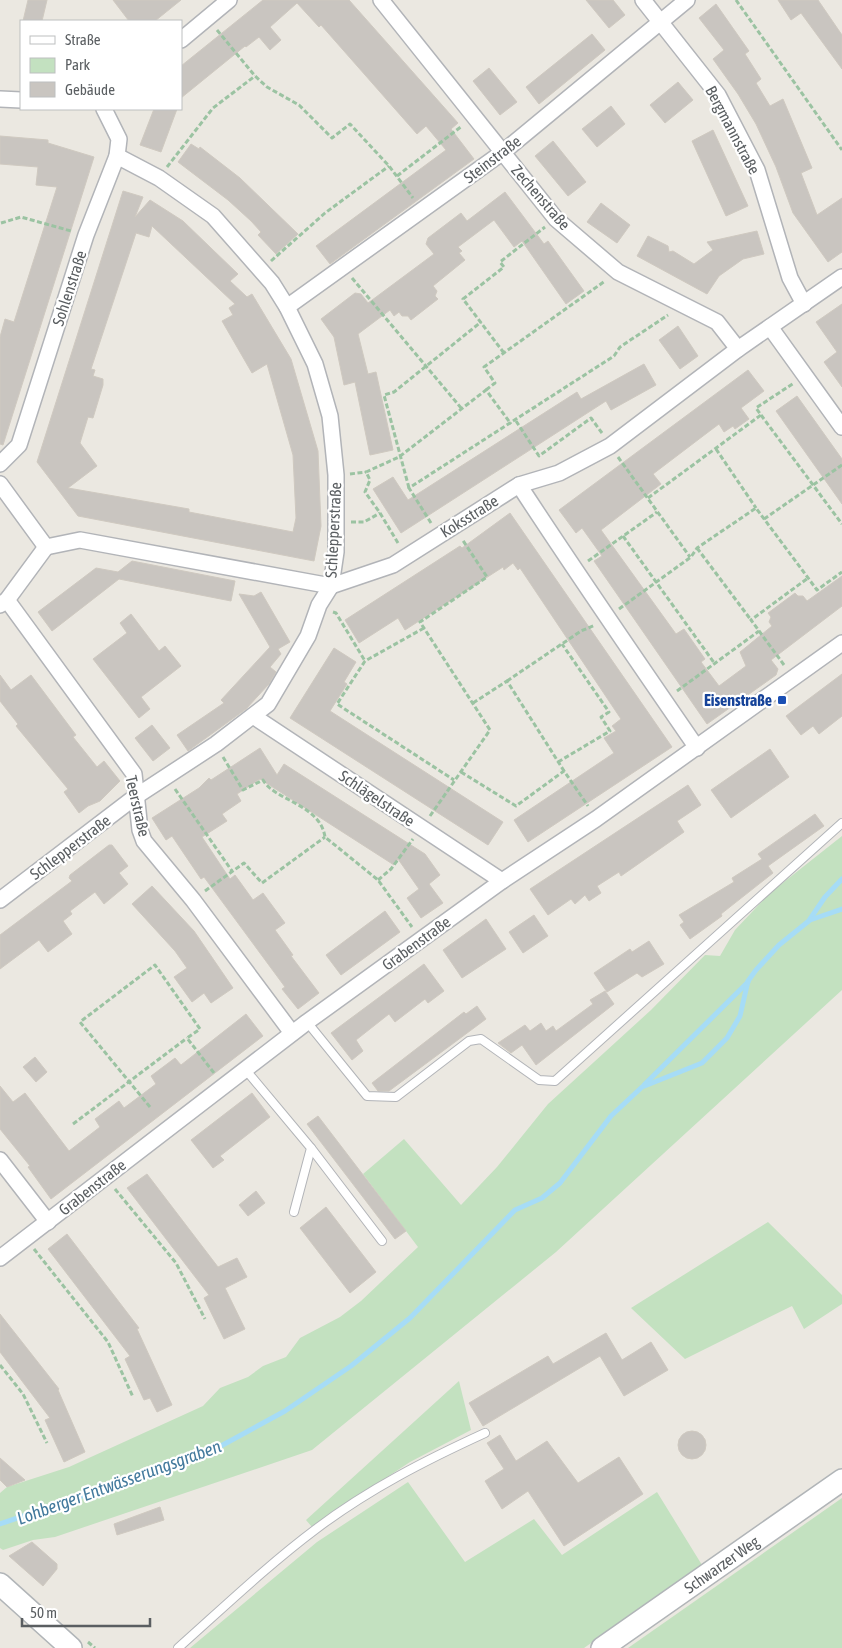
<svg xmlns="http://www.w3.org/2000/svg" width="842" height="1648" font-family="'Asap Condensed',sans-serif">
<rect width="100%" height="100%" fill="#ebe8e1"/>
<g fill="#c3e1c0">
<polygon points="842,836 842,990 556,1252 312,1450 55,1537 33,1540 3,1550 0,1548 0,1493 7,1487 69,1467 203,1406 220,1388 248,1377 263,1366 286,1357 300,1338 340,1317 361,1301 418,1247 363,1174 404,1139 461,1205 497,1167 548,1104 651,1010 705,955 720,956 735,930 770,893"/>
<polygon points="768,1222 842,1295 842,1304 804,1329 792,1306 685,1359 631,1308"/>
<polygon points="459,1381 471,1430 410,1462 312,1527 306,1520"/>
<polygon points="408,1482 465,1562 534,1519 562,1555 657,1492 702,1565 584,1648 190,1648 317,1542"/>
<polygon points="842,1498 842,1648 628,1648"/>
</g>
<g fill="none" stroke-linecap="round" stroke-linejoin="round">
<g stroke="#a6dcf6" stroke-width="5">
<polyline points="810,919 825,897 842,879"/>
<polyline points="644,1085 748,982"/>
<polyline points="0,1524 208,1453 285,1411 351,1366 410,1318 515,1210 542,1198 560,1183 611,1116 642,1087 702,1063 727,1038 740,1016 748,981 756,970 779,945 810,920 842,909"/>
</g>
</g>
<g fill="#c9c5c0" stroke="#cfc9c0" fill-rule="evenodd">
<polygon points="28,0 47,0 42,21 23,21"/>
<polygon points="113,0 181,0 155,21 129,21"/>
<polygon points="263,0 349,0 458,123 451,129 474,159 330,264 316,246 446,150 426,126 417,134 336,42 321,25 319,27 297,3 270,27 281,40 270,50 259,37 246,47 245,46 181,98 181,66"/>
<polygon points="586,0 613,0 625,15 609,28"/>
<polygon points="778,0 818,0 842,35 842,69 801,13 791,20"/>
<polygon points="716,4 749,51 745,54 761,79 756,83 770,106 783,99 812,168 801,173 817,215 842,198 842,252 828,262 793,213 776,167 756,124 738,94 713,59 724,50 699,18"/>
<polygon points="592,34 605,50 539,104 526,87"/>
<polygon points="489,68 517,102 500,115 473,81"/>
<polygon points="678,82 693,100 665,123 650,105"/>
<polygon points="611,106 625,124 597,147 582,129"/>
<polygon points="154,109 177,109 161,152 140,145"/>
<polygon points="713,130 748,206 726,216 692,141"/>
<polygon points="0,136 48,140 48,143 94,157 3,445 0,444 0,337 5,319 14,322 57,187 36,185 38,167 0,164"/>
<polygon points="553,141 586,182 568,196 535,156"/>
<polygon points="191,144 199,149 200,147 240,178 298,234 276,254 258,235 261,232 251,221 228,200 178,162"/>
<path d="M123,191l20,6 -8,20 15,-17 33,21 55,53 -8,7 17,16 5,-3 39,65 27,92 3,75 -7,35 -236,-45 -41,-54zM152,226l83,78 -6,4 4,7 -11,6 30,52 15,-9 26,91 3,63 -3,14 -104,-20v-3l-121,-21 29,-22 -17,-23 8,-26 5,1 10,-33v-6l-10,-3 2,-6 -4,-1 45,-136 13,4z"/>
<polygon points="505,192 544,244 548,241 584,291 566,304 522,241 514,247 494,220 458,247 462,251 459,253 465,260 433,286 437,291 435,296 438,299 411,320 408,316 402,316 399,312 394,316 390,310 358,334 368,374 376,372 393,450 370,455 355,382 344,385 334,337 321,319 355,293 361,294 368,303 434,254 426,244 428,238 461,213 467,221"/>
<polygon points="601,203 630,225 617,243 587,222"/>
<polygon points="757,231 764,254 743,259 719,276 707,294 637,256 648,236 668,246 669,252 673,251 694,264 713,250 707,242"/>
<polygon points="842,304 842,387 824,362 837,352 816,322"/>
<polygon points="678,326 698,356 680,369 659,340"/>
<polygon points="644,364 656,385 611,410 606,401 401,533 373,489 393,477 408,500 577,392 581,399"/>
<polygon points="748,370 764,391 741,408 749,419 735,429 733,426 724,432 719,424 707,433 653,474 661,484 601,530 676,634 684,629 705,659 701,662 719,686 746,666 740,652 772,626 769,622 771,617 768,613 795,593 798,596 803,596 807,601 842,576 842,606 771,660 778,669 776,675 707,724 594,561 602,556 582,528 576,533 559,510"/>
<polygon points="797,396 842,459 842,504 776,411"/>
<polygon points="510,513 672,747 528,842 514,820 614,753 604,738 616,731 612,726 621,719 520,568 518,570 513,563 504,570 503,567 405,630 398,618 359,643 345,620 460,546 462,548"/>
<polygon points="132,561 235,581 231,601 119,579 52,631 38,612 96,568 118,572"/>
<polygon points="261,592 290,642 278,649 281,654 270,667 276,672 269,684 246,709 188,751 177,735 224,703 221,700 270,647 239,594 254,596"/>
<polygon points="131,614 159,651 165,646 181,666 141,697 150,709 139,718 93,659 127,633 120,623"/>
<polygon points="334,648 356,662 344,682 347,684 330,711 503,822 488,845 290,718"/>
<polygon points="842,674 842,716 819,734 813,726 801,735 786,716"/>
<polygon points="0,675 11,690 31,675 76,735 73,737 97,767 104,761 120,781 100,801 88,806 79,813 64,792 68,789 16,726 18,724 0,701"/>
<polygon points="152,725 170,748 153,761 135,738"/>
<polygon points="260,748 277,775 284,764 425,854 440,875 429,884 443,903 421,918 407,898 419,889 398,859 394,865 260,779 237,794 241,801 222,814 227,821 202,837 230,879 235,875 253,900 263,893 285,923 275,930 293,955 291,956 319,993 298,1009 282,989 285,987 204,877 201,879 172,836 166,840 152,818 199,788 209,778 211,780"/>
<polygon points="770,749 789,777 731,818 711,790"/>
<polygon points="688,785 701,805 677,821 684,832 621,876 619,872 597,886 601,893 589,901 585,895 575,904 571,899 548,915 530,889"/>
<polygon points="815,814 824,826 768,866 773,873 721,914 722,916 690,939 680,925 684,922 679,915 734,882 732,878 762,859 758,854"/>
<polygon points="109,845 112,845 128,866 119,873 128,884 104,904 95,892 70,911 72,914 63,921 72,934 48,952 39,940 0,969 0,935 72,881 69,878 70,875"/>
<polygon points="152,886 194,931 233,988 211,1003 204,993 192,1002 174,977 187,968 175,951 132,904"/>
<polygon points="385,911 400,932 341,975 326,955"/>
<polygon points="534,915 548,936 523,953 509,932"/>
<polygon points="486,919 506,949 462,978 443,950"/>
<polygon points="649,941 664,964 642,977 637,973 607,992 594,973 630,949 632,952"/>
<polygon points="424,964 444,991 428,1003 425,999 395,1022 389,1014 356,1040 363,1051 352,1060 331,1033"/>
<polygon points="605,991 614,1004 536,1065 522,1045 511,1053 498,1043 525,1025 530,1031 541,1023 546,1031 553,1026 556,1031 593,1004 590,1000"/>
<polygon points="477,1006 486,1019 389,1091 378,1091 372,1083 464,1012 466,1014"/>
<polygon points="246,1014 263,1036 51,1199 28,1167 30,1166 0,1129 0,1086 13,1102 25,1093 69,1151 100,1127 95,1119 119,1101 124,1108 156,1084 151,1076 175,1058 181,1065"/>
<polygon points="35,1057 47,1072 36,1082 23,1067"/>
<polygon points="252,1093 270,1117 220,1156 224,1160 213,1168 191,1140"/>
<polygon points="318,1116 406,1231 395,1239 307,1124"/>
<polygon points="147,1174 218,1267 237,1258 247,1277 225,1288 245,1329 224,1339 204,1298 209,1295 127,1188"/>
<polygon points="256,1191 265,1203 248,1216 239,1205"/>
<polygon points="326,1207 376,1272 350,1293 300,1228"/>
<polygon points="67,1234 139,1328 137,1329 172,1405 157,1412 150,1398 144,1400 125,1359 130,1356 48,1249"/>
<polygon points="0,1314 59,1389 58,1390 85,1452 64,1462 45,1420 50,1418 0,1352"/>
<polygon points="606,1333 622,1360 651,1342 668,1370 624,1396 600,1356 483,1426 469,1403 548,1356 553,1364"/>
<circle cx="692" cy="1445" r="14"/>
<polygon points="500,1435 516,1461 547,1441 578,1483 619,1457 643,1494 564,1546 528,1491 502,1509 485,1481 504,1469 487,1443"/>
<polygon points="0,1458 25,1480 7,1487 0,1480"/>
<polygon points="160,1507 164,1520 117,1535 114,1524"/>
<polygon points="32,1542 57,1564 57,1569 43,1586 9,1556"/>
</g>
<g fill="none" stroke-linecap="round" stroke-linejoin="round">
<defs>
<g id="lane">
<polyline points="307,1022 367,1096 396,1097 469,1041 481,1039 539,1080 555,1081 842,823"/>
<polyline points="245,1069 311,1148 294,1212"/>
<polyline points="311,1148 382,1241"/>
<path d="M178,1648c45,-40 90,-83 138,-119 53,-40 110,-69 169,-96"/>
</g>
<g id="street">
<polyline points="381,0 556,219 618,272 717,322 738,349"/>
<polyline points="643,0 718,95 757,170 790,278 804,304"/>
<polyline points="181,40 229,0"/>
<polyline points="0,99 21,100"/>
<polyline points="287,307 503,152 687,0"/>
<polyline points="770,327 842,427"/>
<polyline points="0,464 19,445 86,235 117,156 119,139 104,109"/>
<polyline points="0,484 46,547"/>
<path d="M519,485c58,89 118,176 178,263"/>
<polyline points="46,547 80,540 331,586 393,565 519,485 559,473 610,446 738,349 842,277"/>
<polyline points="7,600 134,774 140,830 144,841 193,900 292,1033"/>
<polyline points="0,605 7,600 46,547"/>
<polyline points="253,716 502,881"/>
<polyline points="0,900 135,797 216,744 268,704 308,636 319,605 331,586 336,552 336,475 330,416 315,364 287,307 272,283 213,216 159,178 117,156"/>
<polyline points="0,1160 48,1222"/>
<polyline points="0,1258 307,1022 502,881 596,819 842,643"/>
</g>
<g id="secondary">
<polyline points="0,1584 71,1648"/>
<path id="s1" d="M602,1648l240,-168"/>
</g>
</defs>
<use href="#lane" stroke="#b2b4b8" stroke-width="10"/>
<use href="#street" stroke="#b2b4b8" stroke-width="18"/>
<use href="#secondary" stroke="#b1b5b8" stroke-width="24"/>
<g stroke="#9bc3a2" stroke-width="3" stroke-dasharray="5 2.5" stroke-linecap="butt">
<polyline points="736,0 842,150"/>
<polyline points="217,30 255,76 267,87 299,105 332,138 350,124 389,166 413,198"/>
<polyline points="167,167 213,108 255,76"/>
<polyline points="397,176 462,126"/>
<polyline points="1,223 21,217 71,231"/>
<polyline points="271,261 325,213 389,166"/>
<polyline points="352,278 462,409"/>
<polyline points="504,353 463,299 504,267 500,262 545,227"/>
<polyline points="486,390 495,383 484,367 605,281"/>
<polyline points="761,415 842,524"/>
<polyline points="516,421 539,456 591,418 602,433"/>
<polyline points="716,449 756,508"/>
<polyline points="618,457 690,557"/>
<polyline points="350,474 366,472"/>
<polyline points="409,488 384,395 394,392 481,322"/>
<polyline points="648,498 761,415 756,408 794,383"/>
<polyline points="764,519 842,465"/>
<polyline points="351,522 364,522 380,513"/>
<polyline points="431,523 409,488 614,356 620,347 668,315"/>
<polyline points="623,536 715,664"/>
<polyline points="398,543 380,513 365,492 370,480 366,472 399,457 486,390 511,424"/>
<polyline points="697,548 751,620"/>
<polyline points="588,561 657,512"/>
<polyline points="619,609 691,557 697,548 756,508 817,590 842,572"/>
<polyline points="333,612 336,613 365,661"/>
<polyline points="424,628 365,661 337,704 454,780"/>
<polyline points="784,665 751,620 808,578"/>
<polyline points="507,681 581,631 595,625"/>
<polyline points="677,691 759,631"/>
<polyline points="473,703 507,681 564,771"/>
<path d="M223,757l20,33 20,-10c12,21 57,24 62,57l53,43 34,47"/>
<polyline points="558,762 610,731 601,717 609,712 562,644"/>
<polyline points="461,772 516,806 564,771 588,806"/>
<polyline points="175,789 232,871"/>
<polyline points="430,816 490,730 420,622 487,577 462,539"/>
<polyline points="378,880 391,869 413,839"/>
<polyline points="205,891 244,863 262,883 325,837"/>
<polyline points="150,1107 80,1022 155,965 200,1029 187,1038 214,1073"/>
<polyline points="73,1124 187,1038"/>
<polyline points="115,1189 176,1263 205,1319"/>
<polyline points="34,1249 108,1342 133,1397"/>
<polyline points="0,1365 23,1394 47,1443"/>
<polyline points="88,1642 95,1648"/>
</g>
<use href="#lane" stroke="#fff" stroke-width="8"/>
<use href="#street" stroke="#fff" stroke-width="15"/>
<use href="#secondary" stroke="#fff" stroke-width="21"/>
</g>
<rect fill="#1a4fb4" stroke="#fff" stroke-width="2" x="777" y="695" width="10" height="10" rx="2.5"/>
<g text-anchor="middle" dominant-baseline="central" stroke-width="4.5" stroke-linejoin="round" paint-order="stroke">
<g font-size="16" fill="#5a5e61" stroke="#fff">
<text transform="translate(733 130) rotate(62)">Bergmannstraße</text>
<text transform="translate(492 159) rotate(-37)">Steinstraße</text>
<text transform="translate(541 197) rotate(49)">Zechenstraße</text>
<text transform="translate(69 288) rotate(-72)">Sohlenstraße</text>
<text transform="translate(469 516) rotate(-32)">Koksstraße</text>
<text transform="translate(333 530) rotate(-87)">Schlepperstraße</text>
<text transform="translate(377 798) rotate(34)">Schlägelstraße</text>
<text transform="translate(138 806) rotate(77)">Teerstraße</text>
<text transform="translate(70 847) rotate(-37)">Schlepperstraße</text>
<text transform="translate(416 943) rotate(-36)">Grabenstraße</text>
<text transform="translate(92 1187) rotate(-38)">Grabenstraße</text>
<text stroke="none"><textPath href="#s1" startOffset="146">Schwarzer Weg</textPath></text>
</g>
<g font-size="16" font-weight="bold" fill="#164399" stroke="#fff" text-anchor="end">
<text x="772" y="700">Eisenstraße</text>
</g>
<g font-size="18" font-style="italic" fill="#437a9d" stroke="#fff">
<text transform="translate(119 1482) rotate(-20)">Lohberger Entwässerungsgraben</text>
</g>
</g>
<rect x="20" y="20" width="162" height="90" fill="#ffffff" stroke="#bdbfc0"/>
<rect x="30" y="36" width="25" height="8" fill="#ffffff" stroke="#bdbfc0"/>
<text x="65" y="45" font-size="15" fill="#5a5e61">Straße</text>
<rect x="30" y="58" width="25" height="15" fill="#c3e1c0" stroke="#bdbfc0"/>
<text x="65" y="70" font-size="15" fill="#5a5e61">Park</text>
<rect x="30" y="82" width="25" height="15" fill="#c9c5c0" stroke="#bdbfc0"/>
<text x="65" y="95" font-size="15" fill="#5a5e61">Gebäude</text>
<path d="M22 1618v8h128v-8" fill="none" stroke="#5a5e61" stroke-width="2.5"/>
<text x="30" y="1618" font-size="15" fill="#5a5e61" stroke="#ffffff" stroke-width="4" paint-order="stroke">50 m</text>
</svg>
